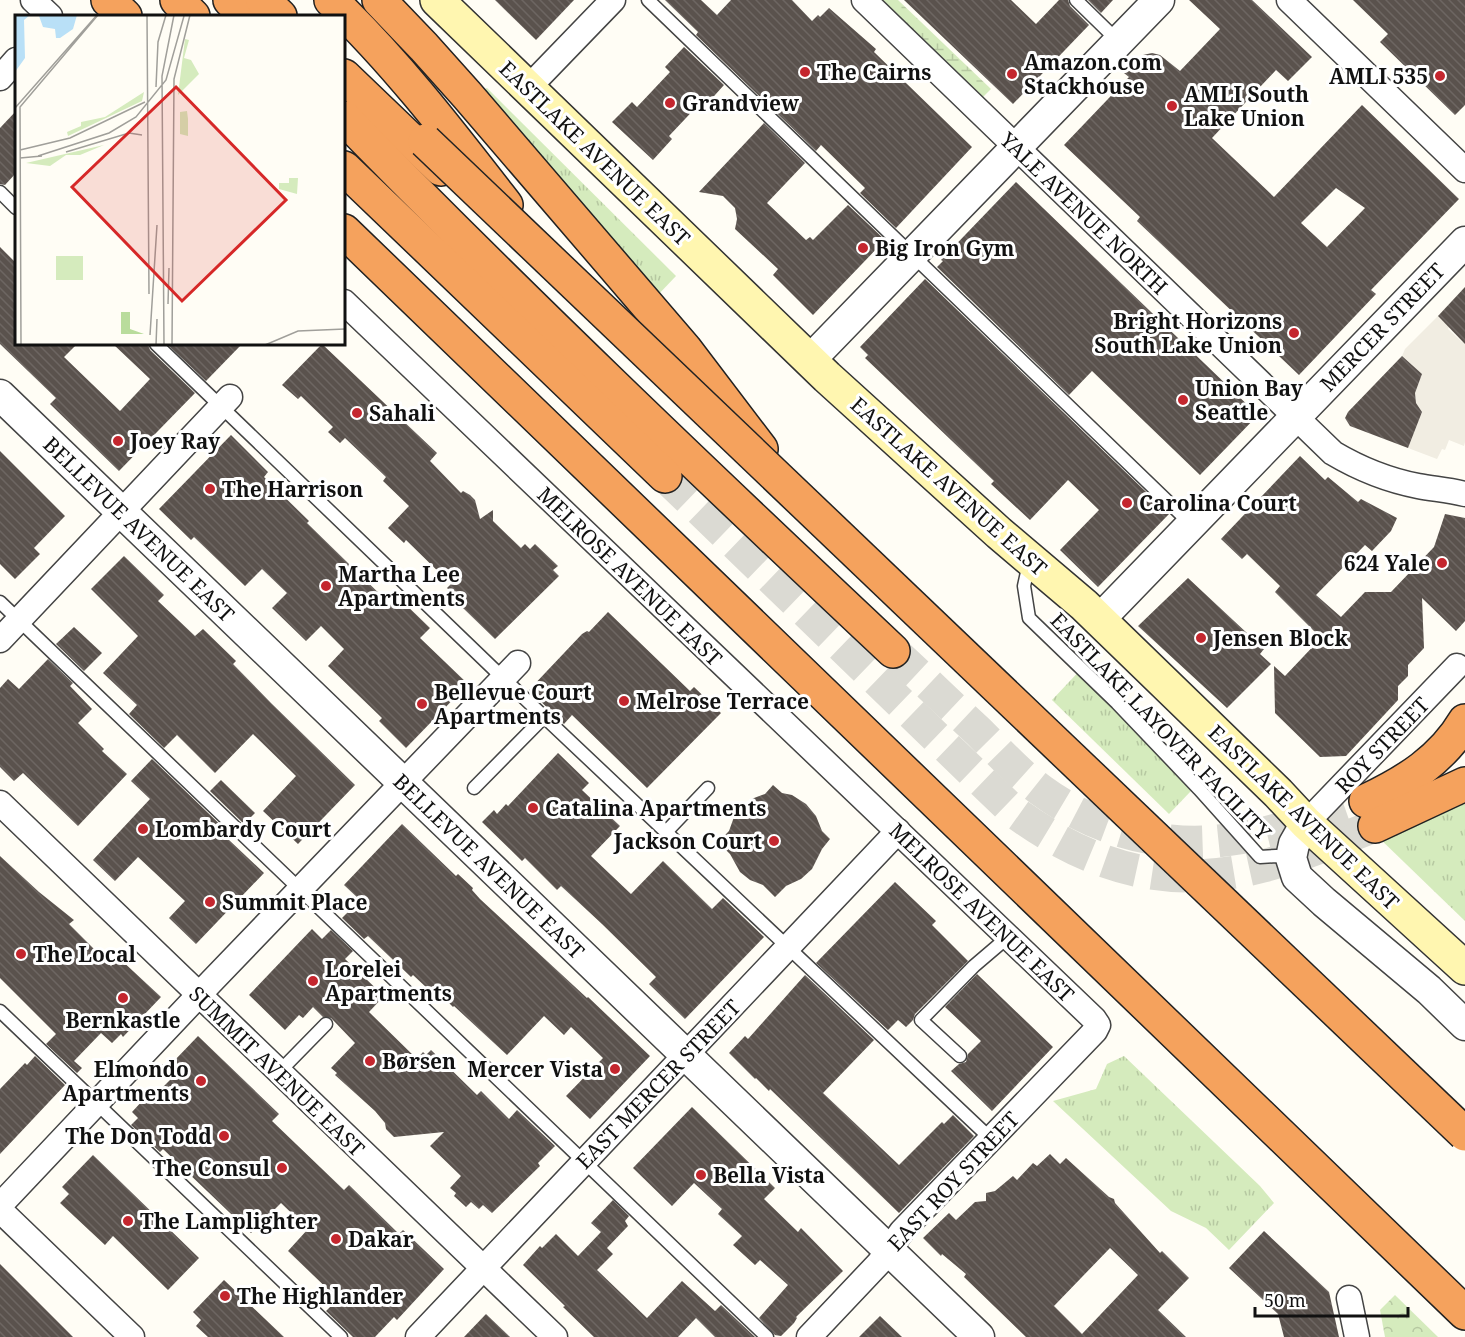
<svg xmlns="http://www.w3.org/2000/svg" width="1465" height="1337" font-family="'Noto Serif',serif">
<defs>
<pattern id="grass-tufts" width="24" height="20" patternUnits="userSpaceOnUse" patternTransform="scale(1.5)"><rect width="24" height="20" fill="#d5ebbd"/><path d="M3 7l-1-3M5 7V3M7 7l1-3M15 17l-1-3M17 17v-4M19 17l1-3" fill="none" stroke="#b6c8a1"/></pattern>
<pattern id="wetland-marsh" width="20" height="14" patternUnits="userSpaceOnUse" patternTransform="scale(1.5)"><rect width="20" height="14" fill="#d5ebbd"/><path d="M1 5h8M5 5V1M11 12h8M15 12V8" fill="none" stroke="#b6c8a1"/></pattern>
<pattern id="park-crowns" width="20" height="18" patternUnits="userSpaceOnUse" patternTransform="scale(1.5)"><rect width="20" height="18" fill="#d5ebbd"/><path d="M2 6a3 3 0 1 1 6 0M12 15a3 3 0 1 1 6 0" fill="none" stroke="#b6c8a1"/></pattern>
<pattern id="building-back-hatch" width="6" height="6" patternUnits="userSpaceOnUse" patternTransform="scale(1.5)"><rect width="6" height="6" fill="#5a524d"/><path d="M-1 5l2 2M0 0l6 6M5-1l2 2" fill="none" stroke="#6d6662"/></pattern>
</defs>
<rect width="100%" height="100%" fill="#fffdf5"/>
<g fill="url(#grass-tufts)">
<polygon points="487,88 676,276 656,297 480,91"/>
<polygon points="1085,665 1191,791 1169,814 1052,700"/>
<polygon points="1465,795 1465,921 1376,835"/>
<polygon points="1124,1056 1260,1186 1274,1203 1229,1250 1206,1228 1171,1211 1053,1101 1096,1089 1107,1064"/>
</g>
<polygon fill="url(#wetland-marsh)" points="882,0 898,0 991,89 983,97"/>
<polygon fill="url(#park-crowns)" points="1395,1295 1438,1337 1385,1337 1380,1310"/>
<polygon fill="#f1ede2" points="1438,316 1444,322 1451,323 1448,329 1462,342 1465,339 1465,442 1464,446 1449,440 1445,450 1442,449 1437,459 1408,448 1422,412 1416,403 1415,393 1422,374 1402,356 1405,349"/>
<g fill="url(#building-back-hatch)" fill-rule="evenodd">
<polygon points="495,0 574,0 536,40"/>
<polygon points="665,0 701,0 717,15 731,0 792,0 812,21 818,15 820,17 829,8 876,49 874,52 972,147 896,228 860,193 865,188 821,145 816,151 696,35 698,32"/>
<polygon points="904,0 1011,0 1036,24 1059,0 1068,0 1070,6 1089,25 1013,104"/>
<polygon points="1088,0 1113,0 1101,13"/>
<path d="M1189,0h63l60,57 -24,24 -12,-11 -64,68 62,59 88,-92 97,94 -88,91 5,4 -77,81 -162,-154 3,-4 -76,-72 65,-68 -5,-4 13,-13 6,-5 9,-2 8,2 20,16 40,-42zM1336,188l29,20 -38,39 -26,-24z"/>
<polygon points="1353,0 1465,0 1465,105 1455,115 1380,42 1388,34"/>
<polygon points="684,47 724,85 706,105 702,101 669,136 672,139 653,160 612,122 632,102 637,107 670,72 665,67"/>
<polygon points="16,111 16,173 5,185 0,184 0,128"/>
<polygon points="764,123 805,163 767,203 806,240 810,237 813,240 848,205 885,240 813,315 773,275 778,269 735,229 737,219 735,208 723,196 699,192"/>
<polygon points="1016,182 1258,415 1200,475 1092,371 1069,395 937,267 943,261 941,260"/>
<polygon points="0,247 16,263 16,344 77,344 64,357 120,411 150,379 113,344 148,344 150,350 195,393 119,471 50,404 56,398 0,344"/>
<polygon points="925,279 1169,514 1098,587 1060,550 1099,510 1068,480 1030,520 991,484 994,481 865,358 868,355 860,347"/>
<polygon points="1465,287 1465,344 1438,316"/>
<polygon points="167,344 242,344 206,381"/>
<polygon points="322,344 437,453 430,461 461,493 463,491 470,495 475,500 480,519 493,510 493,521 521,548 525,544 530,549 535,544 558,566 553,570 559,576 495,639 463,608 466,606 447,588 451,584 406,540 404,543 388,528 409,506 383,481 386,477 345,438 340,443 328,432 333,427 301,396 298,399 282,385"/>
<polygon points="1402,356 1422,374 1415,393 1416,403 1422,412 1408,448 1350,426 1345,418 1348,412"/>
<polygon points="231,435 268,472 264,477 309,521 307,523 392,606 399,598 430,628 420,638 468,684 406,748 379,721 382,718 328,666 344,649 321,626 306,641 272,608 287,593 262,569 245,586 194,537 191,540 159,509"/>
<polygon points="0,451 65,516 34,548 40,554 15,579 0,564"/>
<polygon points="1300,456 1325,480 1328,477 1358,502 1361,499 1397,518 1391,531 1372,551 1365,545 1316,595 1341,617 1365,592 1391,592 1434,547 1445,514 1465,518 1465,621 1456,631 1422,598 1424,648 1408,665 1408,676 1398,686 1398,700 1346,756 1320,757 1275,713 1274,666 1285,676 1321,638 1275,592 1280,586 1247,554 1242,559 1221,539"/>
<polygon points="124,556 164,595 158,601 195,636 203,629 236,661 233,664 271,703 355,785 298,844 263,811 296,776 253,734 215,773 177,735 164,748 129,714 137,705 103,673 138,636 91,589"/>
<polygon points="1188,578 1264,649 1260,654 1271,664 1227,708 1138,626"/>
<polygon points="608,612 690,691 694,687 721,713 647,788 572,715 564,724 529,690 582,634 587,631 589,632"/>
<polygon points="74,627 102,653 84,671 56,644"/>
<polygon points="48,659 73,683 70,686 92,709 78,723 104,749 102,751 127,774 78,826 23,773 14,781 0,767 0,688 8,679 19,689"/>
<polygon points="558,753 589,783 582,790 620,826 591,856 631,894 663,861 712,909 723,898 764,937 685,1019 649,984 656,977 602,924 561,886 557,890 525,858 522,861 482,822 494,810 497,814 506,804 508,806"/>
<polygon points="152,759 232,836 229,840 264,873 196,944 169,918 185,901 138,857 115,881 93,860 150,799 131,781"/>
<polygon points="221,780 255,813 244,824 210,791"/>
<polygon points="773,785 782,793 792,795 806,804 816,816 822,831 830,839 822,849 812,869 801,879 786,886 775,897 763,885 750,880 740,872 730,854 718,842 729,831 734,817 742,806 754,798 765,794"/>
<polygon points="402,824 456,876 458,874 473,888 472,890 480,899 587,998 588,997 650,1056 590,1119 566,1096 603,1058 571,1027 564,1035 544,1016 507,1055 454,1006 453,1007 445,999 442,1002 413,975 411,977 368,936 364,939 342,918 360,900 344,885"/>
<polygon points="0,856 39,892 74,920 69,924 111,966 119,958 161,997 123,1037 121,1034 112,1043 101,1033 74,1061 82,1068 77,1073 46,1044 56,1034 0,978"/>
<polygon points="895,882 936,921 932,925 968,961 915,1014 913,1020 906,1027 898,1020 888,1030 816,963"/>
<polygon points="312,929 322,939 331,930 353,951 345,959 384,996 369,1012 417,1059 423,1052 426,1055 431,1050 477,1095 481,1091 509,1119 517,1110 555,1146 538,1163 540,1166 492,1213 483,1205 479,1209 471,1202 466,1207 454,1196 456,1193 450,1188 461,1176 430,1146 444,1132 394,1137 386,1129 385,1123 375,1111 335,1075 337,1073 331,1068 355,1043 331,1018 323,1017 313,1007 303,1018 299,1015 285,1030 249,995"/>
<polygon points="977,974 1053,1047 992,1111 951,1071 959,1064 966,1062 968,1054 981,1041 945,1007"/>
<polygon points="805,975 874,1040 823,1093 899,1165 942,1122 944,1124 953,1115 974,1136 899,1213 770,1089 769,1091 756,1078 755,1079 729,1053 745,1036 748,1039"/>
<polygon points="198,1036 279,1114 272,1121 344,1190 349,1185 399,1234 403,1230 444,1269 397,1320 394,1317 375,1337 353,1337 326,1311 338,1299 288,1251 308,1229 281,1203 251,1233 163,1149 160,1152 131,1125 138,1118 132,1112 144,1099 148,1102 171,1079 157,1066 174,1061"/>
<polygon points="35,1056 65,1085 0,1154 0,1089 25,1063 27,1065"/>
<polygon points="692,1107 775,1188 764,1199 798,1232 801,1228 843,1271 796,1317 797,1318 794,1323 781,1336 775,1335 759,1318 788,1285 760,1260 755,1265 733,1245 742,1236 718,1214 722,1209 694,1183 672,1206 633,1168"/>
<path d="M1050,1154l10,10 6,-6 43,39 5,2 1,4 45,50 2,-2 27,27 -31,32 28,27h-160l-62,-60 2,-3 -24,-20 -1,2 -18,-18 26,-25 7,7 19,-18 11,-1v-8l9,-2 18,-15 4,4 16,-17 4,3zM1110,1248l28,27 -56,59 -28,-28z"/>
<polygon points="93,1155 199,1258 168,1290 113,1236 105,1245 60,1203 69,1194 62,1187"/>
<polygon points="613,1200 629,1216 625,1221 628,1226 607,1248 613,1254 597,1270 647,1318 682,1281 715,1311 721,1305 755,1337 715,1337 696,1318 678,1337 594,1337 563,1307 565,1306 523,1265 540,1246 542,1248 556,1234 578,1256 601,1232 591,1223"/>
<polygon points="1264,1231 1329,1292 1339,1337 1284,1337 1278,1314 1229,1268"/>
<polygon points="0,1264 73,1337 0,1337"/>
<polygon points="224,1280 284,1337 208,1337 196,1326 201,1320 193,1312"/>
<polygon points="486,1314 510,1337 464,1337"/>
<polygon points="880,1316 902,1337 859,1337"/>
</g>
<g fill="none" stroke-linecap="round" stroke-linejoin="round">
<g stroke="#dbdad3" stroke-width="33" stroke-dasharray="33 16" stroke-linecap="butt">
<path d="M665,476l348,335c78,57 155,80 250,55 38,-10 75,-26 112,-40"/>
<path d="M893,651c29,27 57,54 86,81 20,20 40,42 63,59 52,38 119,58 184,49 48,-6 94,-23 140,-39"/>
</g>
<defs>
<g id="service">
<polyline points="648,0 1191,524"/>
<polyline points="1076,0 1118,41"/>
<polyline points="0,192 16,208"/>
<polyline points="156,344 503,678 991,1139"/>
<polyline points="1029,563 1024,586 1029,618 1117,703 1199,789 1260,857 1276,856 1291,858"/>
<polyline points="0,602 767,1337"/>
<polyline points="474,788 544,717"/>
<polyline points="666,832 708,788"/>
<polyline points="0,1011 341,1337"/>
<polyline points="960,1056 921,1020 974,966 1008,937"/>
<polyline points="279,1072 326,1024"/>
</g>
<g id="minor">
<polyline points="33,0 50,16"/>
<path d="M864,0l469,453c27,16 54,27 85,33 16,3 31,4 47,8"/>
<polyline points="1289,0 1465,170"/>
<polyline points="0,78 16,60"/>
<polyline points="528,88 613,0"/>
<polyline points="344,302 1094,1019 1098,1025 1095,1031 902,1231 879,1263 809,1337"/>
<polyline points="0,640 230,397"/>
<polyline points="0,803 555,1337"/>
<polyline points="1306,823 1457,666"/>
<polyline points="5,1200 211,982 518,663"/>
<polyline points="5,1215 132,1337"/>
<polyline points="1349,1298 1357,1337"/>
<polyline points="418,1337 898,831"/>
</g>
<g id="tertiary">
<polyline points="810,360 1159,0"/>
<polyline points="0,395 979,1337"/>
<polyline points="1099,620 1465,242"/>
<polyline points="1306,823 1294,844 1291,858 1297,877 1324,902 1429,990 1465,1025"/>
</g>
<polyline id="secondary" points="437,0 827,377 999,533 1084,605 1278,793 1306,823 1465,968"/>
<g id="motorway">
<polyline points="108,0 125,16"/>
<polyline points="177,0 193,16"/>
<polyline points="230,0 246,16"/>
<polyline points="263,0 280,16"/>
<path d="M331,0c65,62 120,134 175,205"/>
<polyline points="379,0 424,47 467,95 685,349 761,449"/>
<polyline points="344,76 441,169"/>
<path d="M344,118c178,182 363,358 549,533"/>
<polyline points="344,168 665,476"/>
<polyline points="344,231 1465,1313"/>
<path d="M1366,801c40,-19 76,-41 99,-80"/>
<polyline points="1375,826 1465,784"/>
</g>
</defs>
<use href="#service" stroke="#444" stroke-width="15"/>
<use href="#minor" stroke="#444" stroke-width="27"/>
<use href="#tertiary" stroke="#444" stroke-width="33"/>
<use href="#secondary" stroke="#333" stroke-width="36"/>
<use href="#motorway" stroke="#222" stroke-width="36"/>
<use href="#service" stroke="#fff" stroke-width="12"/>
<use href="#minor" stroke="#fff" stroke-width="24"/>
<use href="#tertiary" stroke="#fff" stroke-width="30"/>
<use href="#secondary" stroke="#fff6b0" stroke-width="33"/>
<use href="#motorway" stroke="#f5a25d" stroke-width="33"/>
<defs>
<polyline id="motorway-bridge" points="425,141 1465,1134"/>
</defs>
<use href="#motorway-bridge" stroke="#222" stroke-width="36" stroke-linecap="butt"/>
<use href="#motorway-bridge" stroke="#f5a25d" stroke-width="33"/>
</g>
<g fill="#c4262e" stroke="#fff" stroke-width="2">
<circle cx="805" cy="72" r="6"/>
<circle cx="1012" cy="74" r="6"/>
<circle cx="1440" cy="76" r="6"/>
<circle cx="670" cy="103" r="6"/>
<circle cx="1172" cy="106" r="6"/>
<circle cx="863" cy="248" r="6"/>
<circle cx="1294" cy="333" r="6"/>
<circle cx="1183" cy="400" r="6"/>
<circle cx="357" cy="413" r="6"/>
<circle cx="118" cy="441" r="6"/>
<circle cx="210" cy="489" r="6"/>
<circle cx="1127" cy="503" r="6"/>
<circle cx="1442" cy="563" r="6"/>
<circle cx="326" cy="586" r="6"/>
<circle cx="1201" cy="638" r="6"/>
<circle cx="624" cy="701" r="6"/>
<circle cx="422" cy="704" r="6"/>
<circle cx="533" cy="808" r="6"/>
<circle cx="143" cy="829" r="6"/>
<circle cx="774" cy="841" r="6"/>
<circle cx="210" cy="902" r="6"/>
<circle cx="21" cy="954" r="6"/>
<circle cx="313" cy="981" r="6"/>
<circle cx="123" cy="998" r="6"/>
<circle cx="370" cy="1061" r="6"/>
<circle cx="615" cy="1069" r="6"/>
<circle cx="201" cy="1081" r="6"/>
<circle cx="224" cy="1136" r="6"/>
<circle cx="282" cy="1168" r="6"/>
<circle cx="701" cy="1175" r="6"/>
<circle cx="128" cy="1221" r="6"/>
<circle cx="336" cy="1239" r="6"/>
<circle cx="225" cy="1296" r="6"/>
</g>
<g text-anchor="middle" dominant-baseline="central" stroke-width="6" stroke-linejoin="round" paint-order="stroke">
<g font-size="21" font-weight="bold" fill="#111" stroke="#fff" text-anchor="start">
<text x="1024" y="62">Amazon.com<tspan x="1024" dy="24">Stackhouse</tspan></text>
<text x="817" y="72">The Cairns</text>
<text x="1428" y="76" text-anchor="end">AMLI 535</text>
<text x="1184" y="94">AMLI South<tspan x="1184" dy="24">Lake Union</tspan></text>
<text x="682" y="103">Grandview</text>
<text x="875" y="248">Big Iron Gym</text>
<text x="1282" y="321" text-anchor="end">Bright Horizons<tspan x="1282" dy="24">South Lake Union</tspan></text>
<text x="1195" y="388">Union Bay<tspan x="1195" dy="24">Seattle</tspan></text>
<text x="369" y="413">Sahali</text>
<text x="130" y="441">Joey Ray</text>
<text x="222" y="489">The Harrison</text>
<text x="1139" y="503">Carolina Court</text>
<text x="1430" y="563" text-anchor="end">624 Yale</text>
<text x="338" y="574">Martha Lee<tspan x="338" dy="24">Apartments</tspan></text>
<text x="1213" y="638">Jensen Block</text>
<text x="434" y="692">Bellevue Court<tspan x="434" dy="24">Apartments</tspan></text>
<text x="636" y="701">Melrose Terrace</text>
<text x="545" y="808">Catalina Apartments</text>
<text x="155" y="829">Lombardy Court</text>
<text x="762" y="841" text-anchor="end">Jackson Court</text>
<text x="222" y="902">Summit Place</text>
<text x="33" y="954">The Local</text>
<text x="325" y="969">Lorelei<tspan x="325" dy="24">Apartments</tspan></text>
<text x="123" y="1020" text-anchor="middle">Bernkastle</text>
<text x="382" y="1061">Børsen</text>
<text x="189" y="1069" text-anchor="end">Elmondo<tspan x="189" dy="24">Apartments</tspan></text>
<text x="603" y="1069" text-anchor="end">Mercer Vista</text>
<text x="212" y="1136" text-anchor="end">The Don Todd</text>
<text x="270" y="1168" text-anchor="end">The Consul</text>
<text x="713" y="1175">Bella Vista</text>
<text x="140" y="1221">The Lamplighter</text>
<text x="348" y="1239">Dakar</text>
<text x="237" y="1296">The Highlander</text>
</g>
<g font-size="21" fill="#111" stroke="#fff">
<text transform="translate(595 153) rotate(44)">EASTLAKE AVENUE EAST</text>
<text transform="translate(1084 213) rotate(44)">YALE AVENUE NORTH</text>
<text transform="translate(1382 327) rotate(-46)">MERCER STREET</text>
<text transform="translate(949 486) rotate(42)">EASTLAKE AVENUE EAST</text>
<text transform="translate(139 529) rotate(44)">BELLEVUE AVENUE EAST</text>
<text transform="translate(630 576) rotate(44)">MELROSE AVENUE EAST</text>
<text transform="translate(1161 726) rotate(46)">EASTLAKE LAYOVER FACILITY</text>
<text transform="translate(1382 745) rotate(-46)">ROY STREET</text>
<text transform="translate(1304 817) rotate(44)">EASTLAKE AVENUE EAST</text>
<text transform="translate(489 866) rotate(44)">BELLEVUE AVENUE EAST</text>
<text transform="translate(982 912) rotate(44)">MELROSE AVENUE EAST</text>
<text transform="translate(277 1071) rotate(44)">SUMMIT AVENUE EAST</text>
<text transform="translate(658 1084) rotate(-46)">EAST MERCER STREET</text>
<text transform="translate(953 1181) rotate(-47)">EAST ROY STREET</text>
</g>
</g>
<g transform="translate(15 15)">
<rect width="330" height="330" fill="#fffdf5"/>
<path d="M129,77l-2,9 -74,35 -1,-4 14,-6v-4l24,-5zM172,96l1,8v17l-8,-2v-22zM89,130l-24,10h-14l-16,11 -24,-3z" fill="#d5ebbd"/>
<path d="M106,297h9v17l14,5h-23z" fill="#b9dc9c"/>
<path d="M170,24l4,1 -5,18 7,2 8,14 -21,21zM274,163h9l-1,16 -18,-5v-6h10zM41,241h27v24h-27z" fill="#d5ebbd"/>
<path d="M0,0h15l-6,5 1,38 -10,14zM62,0l-4,14 -13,9h-4l-1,-9 -12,-2 -4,-11z" fill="#b9e0f7"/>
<path fill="none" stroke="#a09f9a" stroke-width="1.5" d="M132,0l2,279M141,72l2,-45 8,-27M0,93l82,-93M5,135l50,-12 75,-36M51,137l63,-19 13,2M23,141l71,-23 27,-16 30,-37 18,-64M5,143l22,-2M153,289l1,-36M135,320l7,-110M6,330l-1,-238 78,-92M141,330l1,-26M149,330l-2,-269 12,-61M157,330l2,-266 16,-64M250,330l33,-14 47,-2"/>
<path fill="#d62828" fill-opacity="0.15" stroke="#d62828" stroke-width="3" d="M161,72l110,113 -104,101 -110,-114z"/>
<rect width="330" height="330" fill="none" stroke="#111" stroke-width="3"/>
</g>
<path d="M1255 1307v9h153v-9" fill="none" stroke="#111111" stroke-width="3"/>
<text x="1264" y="1307" font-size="18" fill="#111111" stroke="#ffffff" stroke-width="4.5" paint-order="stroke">50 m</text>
</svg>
